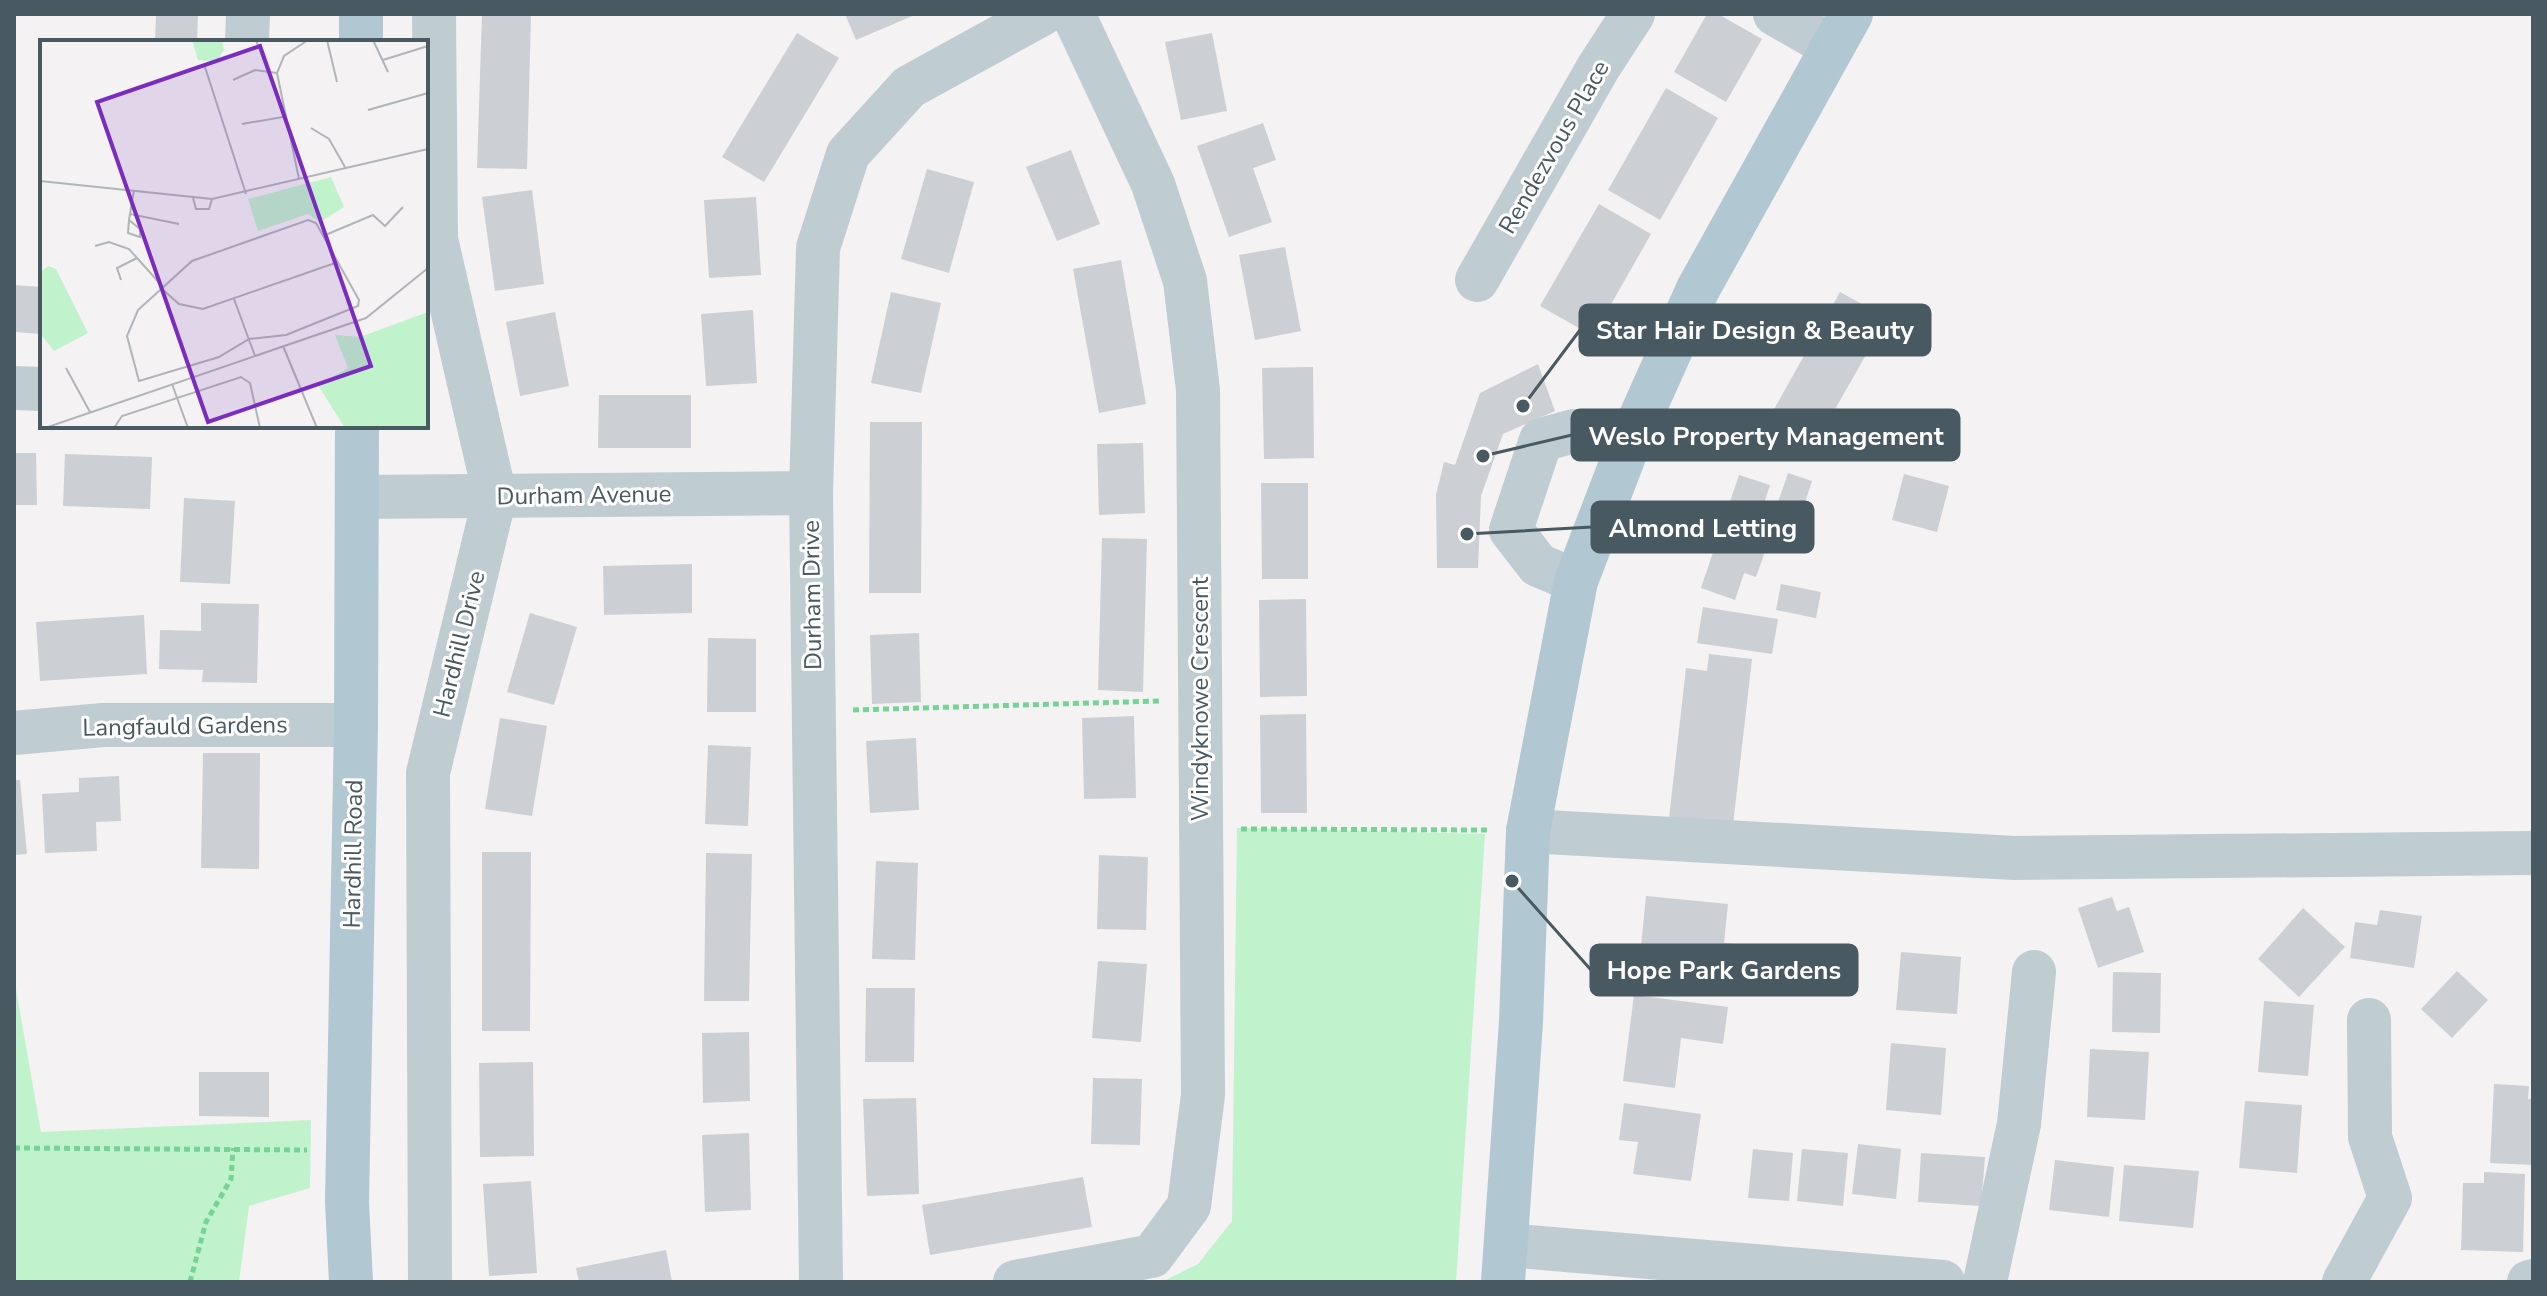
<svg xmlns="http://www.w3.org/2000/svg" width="2547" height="1296" font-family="'Nunito Sans',sans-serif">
<rect width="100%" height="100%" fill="#f4f2f2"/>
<g fill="#c0f2cb">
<polygon points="1237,828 1485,834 1456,1282 1162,1282 1198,1264 1232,1221"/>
<polygon points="14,978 41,1132 311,1120 310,1188 249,1206 239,1282 14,1282"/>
</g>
<g fill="#ccd0d4">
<polygon points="156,14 198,14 197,42 155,42"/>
<polygon points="482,14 531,14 527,169 477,168"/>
<polygon points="845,14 917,14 856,40"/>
<polygon points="1707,14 1718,14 1762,39 1726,102 1674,72"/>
<polygon points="797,33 839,58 764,182 722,157"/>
<polygon points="1212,33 1227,111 1181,120 1165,42"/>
<polygon points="1666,88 1718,118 1660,220 1608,190"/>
<polygon points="1263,123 1276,160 1253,168 1272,222 1229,237 1197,146"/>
<polygon points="1071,150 1100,224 1057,241 1026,167"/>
<polygon points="927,169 974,182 949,273 901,259"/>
<polygon points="532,190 544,284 495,291 482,197"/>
<polygon points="756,197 761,275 709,278 704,200"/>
<polygon points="1599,204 1651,234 1593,336 1540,306"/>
<polygon points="1285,247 1301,331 1255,340 1239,255"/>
<polygon points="1121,260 1146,404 1099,413 1073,269"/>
<polygon points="14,285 42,287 42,334 14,332"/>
<polygon points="891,292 941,303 921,393 871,383"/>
<polygon points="1840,292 1887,318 1830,418 1857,433 1843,460 1769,418"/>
<polygon points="753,310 757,383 706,386 701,314"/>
<polygon points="555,312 569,386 520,396 506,322"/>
<polygon points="1538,364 1555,411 1503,434 1481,496 1478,568 1437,568 1436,495 1444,462 1455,465 1480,393"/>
<polygon points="1313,367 1314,458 1264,459 1262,368"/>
<polygon points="599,395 691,395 691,448 598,448"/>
<polygon points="870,422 922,422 921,593 869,593"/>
<polygon points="1143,443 1145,513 1099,515 1097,444"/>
<polygon points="14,453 36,453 37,505 14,505"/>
<polygon points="65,454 152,457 150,509 63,506"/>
<polygon points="1788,473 1812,481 1793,539 1772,532 1756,577 1744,573 1735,600 1701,588 1739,475 1770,485 1763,507 1775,511"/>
<polygon points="1904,474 1949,486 1937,532 1892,520"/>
<polygon points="1261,483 1308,483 1308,579 1262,579"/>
<polygon points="184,498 235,501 230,584 180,582"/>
<polygon points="1102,538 1147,539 1143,692 1098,690"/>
<polygon points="692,564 692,613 604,615 603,566"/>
<polygon points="1781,584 1821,592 1816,618 1776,610"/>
<polygon points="1306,599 1307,696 1260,697 1259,600"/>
<polygon points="201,603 259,604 257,683 202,682 203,670 159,669 160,630 201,631"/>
<polygon points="1703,607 1778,619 1772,654 1697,643"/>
<polygon points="530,613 577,627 554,705 507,692"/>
<polygon points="144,615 147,674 40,681 36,622"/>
<polygon points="919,633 921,702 872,704 870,635"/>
<polygon points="708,638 756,639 756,712 707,712"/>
<polygon points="1709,654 1752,659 1733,825 1669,818 1686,668 1707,671"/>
<polygon points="1306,714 1307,813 1261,813 1260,715"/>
<polygon points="1134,716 1136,798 1084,799 1082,718"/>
<polygon points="500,718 547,726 532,816 485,809"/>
<polygon points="916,738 919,810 870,813 866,741"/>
<polygon points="708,745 751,747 748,826 705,824"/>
<polygon points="203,753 260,753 259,869 201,868"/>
<polygon points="119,776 121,821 96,822 97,851 45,853 42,794 79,792 79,778"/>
<polygon points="14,780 20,780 27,854 14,855"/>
<polygon points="482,852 531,852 530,1031 482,1031"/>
<polygon points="706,853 752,854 749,1001 704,1001"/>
<polygon points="1099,855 1148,857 1146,930 1097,929"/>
<polygon points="876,861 918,863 915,960 872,959"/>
<polygon points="1646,896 1728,904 1724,943 1739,944 1734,985 1638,976"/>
<polygon points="2112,897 2117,911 2129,907 2144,952 2098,968 2078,908"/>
<polygon points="2303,908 2345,947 2299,997 2258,959"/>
<polygon points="2380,910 2422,916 2414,968 2350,958 2355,922 2377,925"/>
<polygon points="1901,952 1961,957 1957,1014 1896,1010"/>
<polygon points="1098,961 1147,964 1141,1042 1092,1038"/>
<polygon points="2457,971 2488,1000 2452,1038 2421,1009"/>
<polygon points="2113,972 2161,973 2160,1033 2112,1032"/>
<polygon points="866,988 915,988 914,1062 865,1062"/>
<polygon points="1634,995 1728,1007 1723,1044 1681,1038 1675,1088 1623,1081"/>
<polygon points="2264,1001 2314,1005 2308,1076 2258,1072"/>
<polygon points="749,1032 750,1101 703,1103 702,1033"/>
<polygon points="1891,1043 1946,1048 1941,1115 1886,1110"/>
<polygon points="2090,1049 2149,1052 2145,1120 2087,1117"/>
<polygon points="533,1062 534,1156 480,1157 479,1063"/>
<polygon points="199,1072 269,1072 269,1117 199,1116"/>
<polygon points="1093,1078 1142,1079 1140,1145 1091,1144"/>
<polygon points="2494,1084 2529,1086 2528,1099 2533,1099 2533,1165 2490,1163"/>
<polygon points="916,1098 919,1194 867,1196 863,1099"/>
<polygon points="2245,1101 2302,1105 2297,1173 2239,1168"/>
<polygon points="1624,1103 1701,1114 1691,1181 1633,1174 1638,1142 1619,1140"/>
<polygon points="749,1133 751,1210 705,1212 702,1135"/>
<polygon points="1858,1144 1901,1149 1896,1199 1852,1194"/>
<polygon points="1753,1149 1793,1153 1789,1201 1748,1198"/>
<polygon points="1802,1149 1848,1153 1843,1206 1797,1201"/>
<polygon points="1921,1153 1985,1157 1981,1206 1918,1202"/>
<polygon points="2055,1160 2114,1167 2109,1217 2049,1210"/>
<polygon points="2124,1165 2199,1171 2193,1228 2119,1221"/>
<polygon points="2484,1172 2525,1174 2523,1252 2461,1250 2463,1183 2484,1183"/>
<polygon points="1083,1177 1092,1227 930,1255 922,1205"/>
<polygon points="531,1181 537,1273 489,1276 483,1184"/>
<polygon points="666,1250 672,1282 579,1282 576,1268"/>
</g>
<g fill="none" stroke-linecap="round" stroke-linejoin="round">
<g stroke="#75d395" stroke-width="5" stroke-dasharray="6 4" stroke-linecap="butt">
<polyline points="853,710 1159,701"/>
<polyline points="1241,829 1487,830"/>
<polyline points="14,1148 307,1150"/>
<polyline points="190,1282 206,1222 231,1179 233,1148"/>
</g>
<g stroke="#bfccd2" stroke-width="44">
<polyline points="1775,14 1831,46"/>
<polyline points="247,42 248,14"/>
<polyline points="1477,280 1598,68 1633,14"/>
<polyline points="14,388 42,389"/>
<polyline points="357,497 811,493"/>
<polyline points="1576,581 1538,565 1511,530 1541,440 1574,431 1629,443"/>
<polyline points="14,733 103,725 356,725"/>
<polyline points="1528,831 2015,858 2533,853"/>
<polyline points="1506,1245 1943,1282"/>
<polyline points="430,1282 428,773 495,496 436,239 434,14"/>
<polyline points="821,1282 811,493 818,248 848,154 909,87 1042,14"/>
<polyline points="1015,1282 1152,1256 1189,1206 1203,1095 1198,390 1185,281 1153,184 1073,14"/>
<polyline points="1985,1282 2019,1124 2034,972"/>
<polyline points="2344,1282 2390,1198 2370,1137 2369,1020"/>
<polyline points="2529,1282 2533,1281"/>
</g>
<g stroke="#b1c7d2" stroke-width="44">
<polyline points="361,42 361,14"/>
<polyline points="351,1282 347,1202 356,725 357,426"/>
<polyline points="1503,1282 1521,1022 1528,831 1576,581 1629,443 1698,289 1851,14"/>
</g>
</g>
<g text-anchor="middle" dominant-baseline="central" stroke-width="6" stroke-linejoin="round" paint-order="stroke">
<g font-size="24" fill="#485961" stroke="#fff">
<text transform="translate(1554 147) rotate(-60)">Rendezvous Place</text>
<text transform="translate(584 495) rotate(-1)">Durham Avenue</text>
<text transform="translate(812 595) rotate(-91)">Durham Drive</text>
<text transform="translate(459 644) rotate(-76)">Hardhill Drive</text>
<text transform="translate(1200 699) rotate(-90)">Windyknowe Crescent</text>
<text transform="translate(185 726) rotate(-1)">Langfauld Gardens</text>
<text transform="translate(353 854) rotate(-89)">Hardhill Road</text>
</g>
</g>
<g transform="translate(40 40)">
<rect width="388" height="388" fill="#f4f2f2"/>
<path d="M152,0h30l2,10 -7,11 -19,-1zM291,137l13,30 -24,15 -12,-8 -50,17 -10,-32zM8,226l8,3 32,64 -34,18 -14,-18v-61zM388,272v114l-83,2 -27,-43 30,-17 -13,-33 25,2z" fill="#c0f2cb"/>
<path fill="none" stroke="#afb5b8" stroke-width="2" d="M216,0l12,32M287,0l10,42M333,0l15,32M343,20l45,-14M164,24l42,130M193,40l22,-10 22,3M328,70l60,-17M202,84l41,-7M271,88l18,11 16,28M259,139l-22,-106 7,-17 24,-16M0,141l172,18 216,-50M153,158l3,11h13l3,-10M90,174l49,10M89,180l11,9v8l-12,-4 1,-13 5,-30M268,180l8,3 43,77 -1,6 -72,29 -37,4 -30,18 -80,24 -12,-45 11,-26 54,-49zM283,196l50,-21 12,11 18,-19M55,206l14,-4 20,7 34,38M81,240l-4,-12 20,-10M121,248l18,16 24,5 135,-47M194,259l21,57M243,306l34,82M26,328l24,44M132,344l16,44M5,388l321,-110 62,-50M74,388l8,-12 119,-39 9,6 10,45"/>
<path fill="#7b2cbf" fill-opacity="0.15" stroke="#7b2cbf" stroke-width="4" d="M220,6l111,320 -163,56 -111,-320z"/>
<rect width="388" height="388" fill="none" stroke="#485961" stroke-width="4"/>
</g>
<path fill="none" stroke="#485961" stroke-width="3" d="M1523 406L1580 330M1483 456L1572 435M1467 534L1592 527M1512 881L1591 970"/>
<g fill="#485961" stroke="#fff" stroke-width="3">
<circle cx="1523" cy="406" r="8"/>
<circle cx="1483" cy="456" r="8"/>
<circle cx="1467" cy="534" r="8"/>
<circle cx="1512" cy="881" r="8"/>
</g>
<g fill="#485961" stroke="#485961" stroke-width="3">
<rect x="1580" y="305" width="350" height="50" rx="8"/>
<rect x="1572" y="410" width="387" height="50" rx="8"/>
<rect x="1592" y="502" width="221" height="50" rx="8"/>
<rect x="1591" y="945" width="266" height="50" rx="8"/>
</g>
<g font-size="26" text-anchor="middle" font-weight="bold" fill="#fff">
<text x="1755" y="339">Star Hair Design &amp; Beauty</text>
<text x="1766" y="445">Weslo Property Management</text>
<text x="1703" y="537">Almond Letting</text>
<text x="1724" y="979">Hope Park Gardens</text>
</g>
<rect width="2547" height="1296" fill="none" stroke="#485961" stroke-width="32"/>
</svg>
